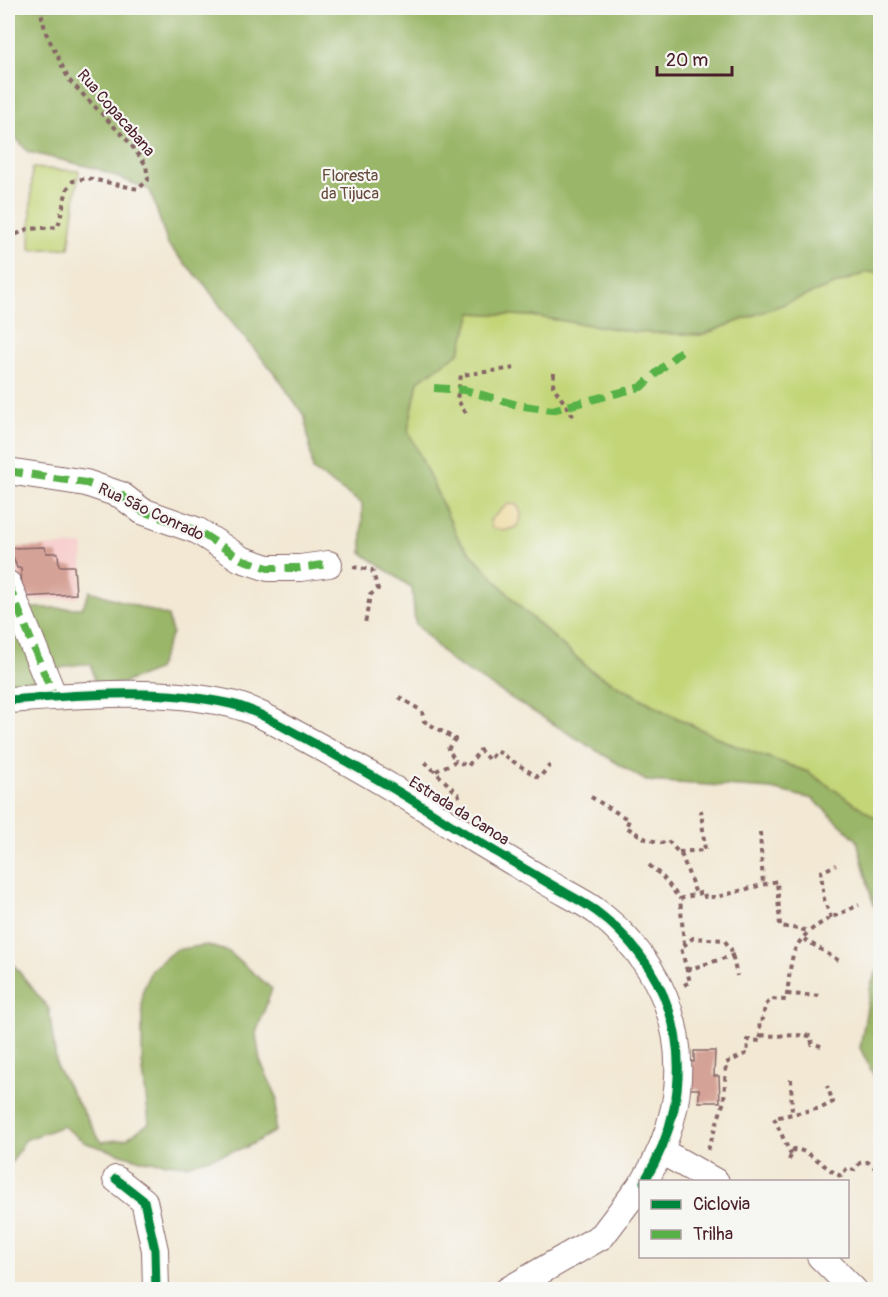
<svg xmlns="http://www.w3.org/2000/svg" width="888" height="1297" viewBox="0 0 888 1297" font-family="Pangolin,sans-serif">
  <rect width="100%" height="100%" fill="#f6f6f2"/>
  <filter id="ink" filterUnits="userSpaceOnUse"><feTurbulence type="fractalNoise" baseFrequency=".0167" numOctaves="2"/><feDisplacementMap in="SourceGraphic" scale="12" xChannelSelector="R" yChannelSelector="G"/><feConvolveMatrix kernelMatrix="1 2 1 2 8 2 1 2 1" color-interpolation-filters="sRGB"/></filter>
  <filter id="wash" filterUnits="userSpaceOnUse"><feTurbulence type="fractalNoise" baseFrequency=".008" numOctaves="4" result="noise"/><feDisplacementMap in="SourceGraphic" scale="24" xChannelSelector="R" yChannelSelector="G"/><feGaussianBlur stdDeviation="1.35" result="paint"/><feColorMatrix in="noise" values="0 0 0 0 0 0 0 0 0 0 0 0 0 0 0 0 0 1.4 0 .05"/><feComposite in="paint" operator="in"/></filter>
  <g filter="url(#wash)">
    <rect width="100%" height="100%" fill="#f2e8d4"/>
    <path fill="#f7d0cf" d="M84 545 79 598 16 601 8 573V548Z"/>
    <path fill="#c3d577" stroke="#867a51" stroke-width="1.5" d="M32 168 79 171 69 248 30 250Z
      M868 272 880 273V821L808 772 731 744 667 713 591 670 522 609 459 540 408 430 418 381 459 353 472 313 531 316 637 332 702 335Z"/>
    <path fill="#9ab668" stroke="#726a4a" stroke-width="1.5" d="M8 8H880V273L868 272 702 335 637 332 531 316 472 313 459 353 418 381 408 430 459 540 522 609 591 671 667 713 731 744 808 772 880 821V922L871 896 857 840 813 799 771 789 646 781 451 661 415 623 412 588 362 553V504L313 470 305 417 276 375 233 324 206 286 168 245 150 190 95 168 28 152 8 128Z
      M90 591 168 616 172 633 157 670 123 683 96 686 91 664C57 663 31 678 8 703V617L27 608H82Z
      M207 945 229 952 272 989 256 1033 260 1061 277 1097 275 1131 247 1147 186 1165 141 1160 86 1143 63 1126 25 1140 8 1169V958L49 1009 57 1068 101 1142 126 1139 149 1123 142 1062V993L151 970 175 950Z
      M880 964V1088L860 1048 871 985Z"/>
    <path fill="#eeda9e" stroke="#9c7c64" stroke-width="1.5" d="M508 504 517 505C523 514 522 519 516 527L504 531 492 528 490 520Z"/>
    <g id="blocks">
      <path fill="#d5a297" d="M45 547 46 553H58L59 566H74L76 594 22 597 21 568H17L10 548Z
        M694 1051H715L714 1076H719L720 1102H699V1089H690V1062H694Z"/>
    </g>
  </g>
  <g filter="url(#ink)">
    <use href="#blocks" fill-opacity="0" stroke="#856566" stroke-width="1.5"/>
    <g fill="none" stroke-linecap="round" stroke-linejoin="round">
      <g stroke="#856566" stroke-width="28">
        <path id="minor" d="M8 471 86 483 121 495 142 511 198 531 241 559 268 568H300L329 564
          M8 584 54 697
          M8 700C81 695 158 687 231 704 257 710 281 726 304 738 354 765 401 792 448 823 482 844 516 864 550 884 565 893 582 901 596 911 685 979 703 1086 644 1182
          M661 1151 716 1182
          M116 1179 144 1201 155 1250 156 1290
          M820 1256 854 1290
          M508 1290 602 1236 640 1186"/>
      </g>
      <path stroke="#856566" stroke-width="4" stroke-dasharray="4.5 4.5" stroke-linecap="butt" d="M8 238 28 229 58 227 67 189 73 181 87 178 138 189 148 180 146 165 129 142 69 80 46 33 40 9
        M554 373 553 386 575 419
        M466 413 457 399 461 375 516 368
        M353 567 372 570 378 589 370 595 365 624
        M399 697 422 711 424 721 455 739 448 749 456 761
        M425 762 458 794 461 801
        M436 771 456 761 468 766 480 750 489 760 497 751 539 778 550 765
        M591 797 629 820 626 827 646 839 662 843 667 840 682 856 696 894
        M760 832 763 885
        M679 852 705 850 701 810
        M649 865 662 876 680 899
        M831 918 824 899 821 872 836 865
        M804 939 841 962
        M684 944 680 899 704 892 705 897H717L777 881 780 926 810 931
        M687 970 734 955
        M684 985 690 982 681 948 693 938 724 940 731 949 737 976
        M787 994 821 996
        M761 1035C779 1037 793 1034 811 1036L812 1044 822 1046
        M791 1079 792 1115
        M708 1150 724 1101 726 1063 748 1053 747 1040 761 1041 759 1021 763 1019 765 1006 771 999 786 1000C789 985 789 967 794 952 804 926 836 916 859 905
        M791 1155 774 1118 821 1108 833 1102 827 1086
        M789 1160 794 1149C813 1151 824 1169 841 1176L847 1168 854 1170 860 1163 868 1162 880 1172"/>
      <use href="#minor" stroke="#fff" stroke-width="26"/>
      <path stroke="#57b146" stroke-width="8" stroke-dasharray="15 8" stroke-linecap="butt" d="M434 388 465 390 517 405 552 410 641 387 681 351
        M8 471 86 483 121 495 142 511 198 531 241 559 268 568H300L329 564
        M8 584 54 697"/>
      <g stroke="#f6f6f2" stroke-width="13">
        <path id="cycleway" d="M8 700C81 695 158 687 231 704 257 710 281 726 304 738 354 765 401 792 448 823 482 844 516 864 550 884 565 893 582 901 596 911 685 979 703 1086 644 1182
          M116 1179 144 1201 155 1250 156 1290"/>
      </g>
      <use href="#cycleway" stroke="#00873e" stroke-width="9"/>
    </g>
  </g>
  <g text-anchor="middle" dominant-baseline="central" stroke-width="4.5" stroke-linejoin="round" paint-order="stroke">
    <g font-size="16" fill="#4a1f2b" stroke="#f6f6f2">
      <text transform="translate(116 113) rotate(49)">Rua Copacabana</text>
      <text transform="translate(151 512) rotate(25)">Rua São Conrado</text>
      <text transform="translate(459 811) rotate(32)">Estrada da Canoa</text>
    </g>
    <g font-size="16" fill="#684c3e" stroke="#f6f6f2">
      <text x="350" y="176">Floresta<tspan x="350" dy="18">da Tijuca</tspan></text>
    </g>
  </g>
  <rect width="888" height="1297" fill="none" stroke="#f6f6f2" stroke-width="30"/>
  <rect x="639" y="1180" width="210" height="78" fill="#f6f6f2" stroke="#b1a0a2" stroke-width="1.5"/>
  <rect x="651" y="1200" width="30" height="9" fill="#00873e" stroke="#b1a0a2" stroke-width="1.5"/>
  <text x="693" y="1210" font-size="18" fill="#4a1f2b">Ciclovia</text>
  <rect x="651" y="1230" width="30" height="9" fill="#57b146" stroke="#b1a0a2" stroke-width="1.5"/>
  <text x="693" y="1240" font-size="18" fill="#4a1f2b">Trilha</text>
  <path d="M657 66v9h75v-9" fill="none" stroke="#4a1f2b" stroke-width="3"/>
  <text x="666" y="66" font-size="18" fill="#4a1f2b" stroke="#f6f6f2" stroke-width="4.5" paint-order="stroke">20 m</text>
</svg>
